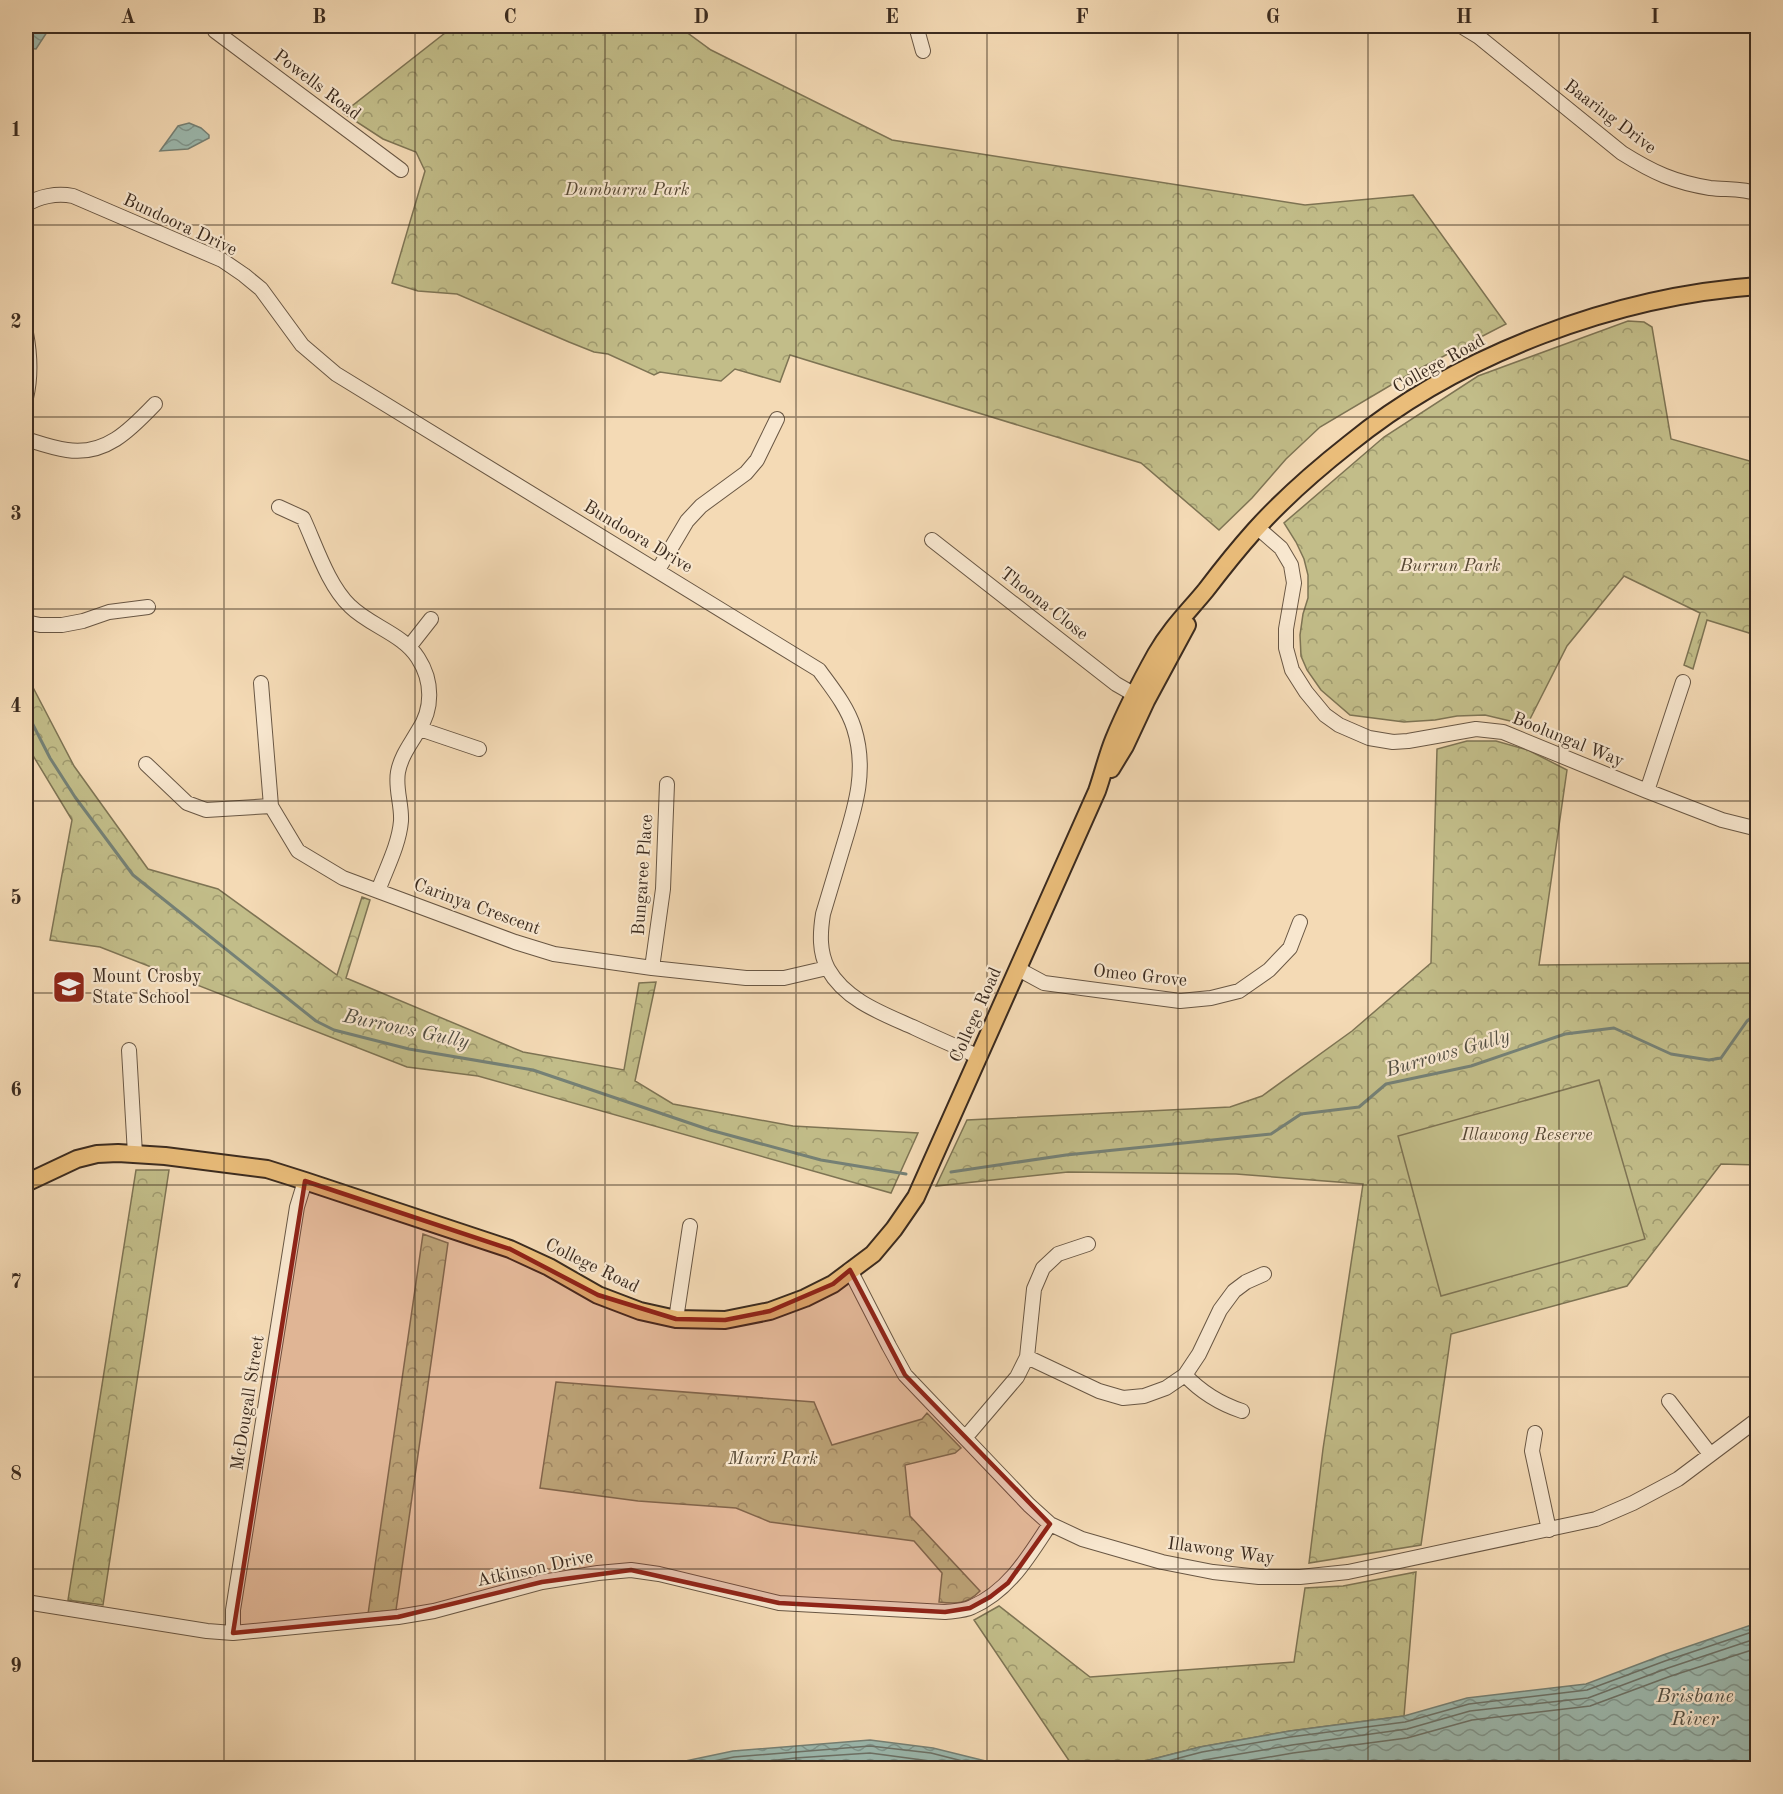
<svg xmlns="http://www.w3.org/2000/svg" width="1783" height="1794" viewBox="0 0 1783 1794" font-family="'Old Standard TT',serif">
  <defs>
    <pattern id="park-crowns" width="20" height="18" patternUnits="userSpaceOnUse" patternTransform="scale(1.5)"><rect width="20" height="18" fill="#c2bd89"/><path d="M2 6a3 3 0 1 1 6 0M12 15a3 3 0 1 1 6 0" fill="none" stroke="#9f9a6f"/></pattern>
    <pattern id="water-waves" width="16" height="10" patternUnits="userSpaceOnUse" patternTransform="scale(1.5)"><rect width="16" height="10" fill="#9cbab0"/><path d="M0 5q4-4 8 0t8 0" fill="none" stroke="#80978f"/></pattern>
  </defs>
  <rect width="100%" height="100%" fill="#f4dab5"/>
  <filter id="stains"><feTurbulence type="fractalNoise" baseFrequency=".00333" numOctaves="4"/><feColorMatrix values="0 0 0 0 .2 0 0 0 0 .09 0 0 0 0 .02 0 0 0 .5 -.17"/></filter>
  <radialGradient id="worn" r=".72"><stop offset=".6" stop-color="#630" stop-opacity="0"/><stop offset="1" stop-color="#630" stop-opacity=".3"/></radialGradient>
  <path fill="url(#park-crowns)" stroke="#7e7454" stroke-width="1.5" d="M454 26H678L711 50 892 140 1305 205 1413 195 1506 324 1413 372 1320 427 1286 459 1252 498 1219 530 1141 463 790 355 780 382 735 369 721 381 660 372 654 375 608 354 594 352 569 342 457 294 418 291 392 283 425 171 416 152 383 139 343 113Z
    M1628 321 1644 322 1652 327 1671 439 1757 463V641L1749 633 1707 620 1693 669 1684 665 1700 613 1624 576 1567 646 1527 725 1485 715 1457 716 1435 720 1404 722 1350 715 1321 690 1307 670 1301 656 1300 635 1303 614 1308 598V575L1304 559 1296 542 1284 523 1384 437 1478 376Z
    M26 674 74 766 148 869 218 889 337 975 362 897 370 900 346 978 523 1052 624 1070 639 983 656 982 635 1081 673 1104 793 1126 918 1133 891 1193 478 1076 407 1067 100 947 50 940 72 820 26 744Z
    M1467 741H1496L1528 750 1567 770 1539 965 1757 963V1165L1721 1164 1627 1286 1451 1334 1421 1545 1309 1563 1323 1449 1363 1184 1236 1174 1068 1172 936 1186 967 1120 1230 1107 1262 1096 1352 1031 1431 963 1437 749Z
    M136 1170H169L103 1605 68 1600Z
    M423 1234 448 1243 396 1610 368 1614Z
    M556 1382 814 1402 832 1445 922 1419 927 1413 961 1448 955 1453 905 1465 910 1516 980 1591C967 1604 957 1604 939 1602L942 1573 914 1541 770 1522 736 1508 638 1501 540 1488Z
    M1416 1572 1404 1716 1290 1731 1200 1747 1118 1768H1074L974 1620 999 1606 1090 1677 1294 1662 1305 1588 1343 1586Z"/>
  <path fill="#c2bd89" stroke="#7e7454" stroke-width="1.5" d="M1599 1080 1645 1239 1441 1296 1398 1136Z"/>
  <path fill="url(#water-waves)" stroke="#758176" stroke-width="1.5" d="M26 26H51L36 49 26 48Z
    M189 123 201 128 209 135V138L188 149 160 151 178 126Z
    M1757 1623V1764L1744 1768H1118L1200 1747 1290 1731 1404 1716 1467 1698 1586 1684 1663 1655Z
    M870 1740 933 1748 1014 1768H656L657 1767 733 1751Z"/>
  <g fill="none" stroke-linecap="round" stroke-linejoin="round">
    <path stroke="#6c7268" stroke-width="1.5" d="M678 1768 734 1757 870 1746 931 1753 990 1768
      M716 1768 735 1765 795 1758 870 1753 930 1761 960 1768
      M786 1768 870 1762 919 1768
      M1141 1768 1202 1752 1290 1737 1405 1722 1469 1704 1587 1690 1665 1661 1758 1630
      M1171 1768 1204 1760 1292 1745 1407 1729 1470 1711 1588 1698 1668 1668 1758 1638
      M1205 1768 1293 1753 1407 1738 1472 1720 1590 1706 1671 1676 1758 1648"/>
    <path stroke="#758176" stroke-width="3" d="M26 711 50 758 75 797 133 875 316 1021 334 1030 409 1049 533 1070 710 1130 821 1160 906 1174
      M951 1172 1066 1155 1271 1134 1301 1114 1359 1107 1386 1084 1471 1066 1565 1034 1614 1028 1671 1054 1709 1060 1721 1058 1747 1021 1758 1013"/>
    <g stroke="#695744" stroke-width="16">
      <path id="minor" d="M213 26 215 31 401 170
        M916 26 923 51
        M1461 26 1479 37 1622 153C1654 173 1674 182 1710 188 1726 190 1743 188 1758 194
        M26 205C39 196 57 193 73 196L222 260 244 275 261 289 302 345 336 374 819 670C832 688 847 706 854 728 867 769 856 805 844 844 837 868 830 891 823 914 820 933 819 952 828 969 846 1001 884 1014 915 1028 936 1038 958 1047 979 1057
        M26 333C30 354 31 377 26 398
        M26 439C39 443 53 448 67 450 106 456 131 429 155 404
        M279 507 303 518C316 546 328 585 350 606 370 626 403 634 418 658 433 681 433 709 418 731 410 745 401 756 398 772 395 788 402 805 401 821 399 845 386 869 378 891
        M1258 528 1281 548 1291 565 1294 583 1286 629V648L1292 670 1306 692 1325 715 1339 725 1369 738 1393 742 1408 741 1476 729 1503 732 1647 791 1722 820 1758 829
        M932 540 1116 684 1144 700
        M658 570 687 521 701 506 746 473 757 460 777 419
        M26 622 40 625H62L83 621 109 612 148 607
        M409 647 431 619
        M261 683 271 806 298 851 343 878 515 942 554 954 652 968 746 978H784L827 968
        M420 729 479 749
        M146 764 187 803 206 810 271 806
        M1647 791 1683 682
        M652 968 663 889 667 784
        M1018 969 1044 983 1180 1001 1211 998 1239 991 1269 970 1290 948 1300 922
        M129 1050 135 1154
        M850 1270 889 1346 905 1375 1029 1505 1050 1524 1082 1539 1162 1562 1213 1572 1259 1577H1300L1348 1572 1596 1519 1633 1503 1678 1479 1758 1419
        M676 1319 690 1226
        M1027 1357 1099 1391 1123 1398 1144 1396 1166 1388 1185 1375 1199 1354 1220 1310 1234 1291 1246 1282 1264 1274
        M1185 1375C1201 1392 1221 1404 1242 1411
        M1669 1401 1710 1454
        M1535 1433 1532 1451 1549 1530
        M965 1438 1017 1377 1027 1357 1034 1289 1043 1268 1058 1254 1088 1244
        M26 1602 207 1631 233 1633 398 1617 434 1611 542 1582 598 1573 631 1570 659 1574 779 1603 945 1612C953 1611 964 1611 972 1607 1009 1591 1029 1556 1050 1524
        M233 1633V1610L297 1207 305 1181"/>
    </g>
    <g stroke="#3b2b1f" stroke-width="20">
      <path id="major" d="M1111 769 1125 746 1146 701 1187 625
        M26 1183 77 1159 97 1154 118 1153 165 1156 267 1169 305 1181 510 1249 549 1267 598 1295 640 1311 676 1319 725 1320 770 1311 805 1298 833 1284 873 1254 894 1229 916 1197 1097 791C1103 774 1107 756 1114 739 1126 710 1141 681 1156 654 1171 628 1188 612 1206 590 1222 569 1238 549 1255 530 1283 499 1316 470 1349 444 1459 354 1616 296 1758 286"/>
    </g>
    <use href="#minor" stroke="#f8e7cf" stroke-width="14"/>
    <use href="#major" stroke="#eabd7a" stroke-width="16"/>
  </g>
  <path fill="#8f2418" fill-opacity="0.2" stroke="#8f2418" stroke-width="4.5" stroke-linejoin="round" d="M305 1181 510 1249 598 1295 676 1319 725 1320 770 1311 833 1284 850 1270 905 1375 1050 1524 1008 1583 990 1597 970 1608 945 1612 779 1603 631 1570 542 1582 398 1617 233 1633Z"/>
  <path fill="none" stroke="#3b2b1f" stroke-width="1.5" stroke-opacity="0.55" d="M224 26V1768M415 26V1768M605 26V1768M796 26V1768M987 26V1768M1178 26V1768M1368 26V1768M1559 26V1768M26 225H1758M26 417H1758M26 609H1758M26 801H1758M26 993H1758M26 1185H1758M26 1377H1758M26 1569H1758"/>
  <defs>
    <g id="school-square" transform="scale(1.725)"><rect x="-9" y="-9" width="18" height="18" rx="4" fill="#8f2418" stroke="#f8e7cf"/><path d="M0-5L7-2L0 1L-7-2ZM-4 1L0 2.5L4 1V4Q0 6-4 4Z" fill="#fff"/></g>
  </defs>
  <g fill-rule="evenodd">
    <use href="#school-square" x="69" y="987"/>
  </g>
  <g text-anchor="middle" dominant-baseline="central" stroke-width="4.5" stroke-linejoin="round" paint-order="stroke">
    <g font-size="18" fill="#3b2b1f" stroke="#f8e7cf">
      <text transform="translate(317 85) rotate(37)">Powells Road</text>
      <text transform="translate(1610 117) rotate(37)">Baaring Drive</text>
      <text transform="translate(180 225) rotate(25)">Bundoora Drive</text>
      <text transform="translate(1439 364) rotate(-29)">College Road</text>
      <text transform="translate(638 537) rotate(31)">Bundoora Drive</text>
      <text transform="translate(1044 604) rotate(38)">Thoona Close</text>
      <text transform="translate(1568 740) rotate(22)">Boolungal Way</text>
      <text transform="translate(643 875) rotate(-86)">Bungaree Place</text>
      <text transform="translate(477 907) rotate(20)">Carinya Crescent</text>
      <text transform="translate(1140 976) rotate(6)">Omeo Grove</text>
      <text transform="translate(976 1015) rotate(-66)">College Road</text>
      <text transform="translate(592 1266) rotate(26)">College Road</text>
      <text transform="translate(248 1403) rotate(-81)">McDougall Street</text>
      <text transform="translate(1221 1551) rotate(8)">Illawong Way</text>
      <text transform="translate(535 1569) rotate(-12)">Atkinson Drive</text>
    </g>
    <g font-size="18" font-style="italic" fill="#564834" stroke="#f8e7cf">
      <text x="627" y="190">Dumburru Park</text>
      <text x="1450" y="566">Burrun Park</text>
      <text x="1527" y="1135">Illawong Reserve</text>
      <text x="773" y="1459">Murri Park</text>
    </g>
    <g font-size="18" fill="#3b2b1f" stroke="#f8e7cf" text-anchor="start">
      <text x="92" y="977">Mount Crosby<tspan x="92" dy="21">State School</tspan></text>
    </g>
    <g font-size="20" font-style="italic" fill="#534f43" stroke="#f8e7cf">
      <text transform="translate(406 1030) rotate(12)">Burrows Gully</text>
      <text transform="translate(1448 1054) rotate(-16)">Burrows Gully</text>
      <text x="1695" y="1697">Brisbane<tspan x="1695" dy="23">River</tspan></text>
    </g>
  </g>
  <rect width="1783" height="1794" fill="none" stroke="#f4dab5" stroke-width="66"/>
  <rect x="33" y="33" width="1717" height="1728" fill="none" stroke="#3b2b1f" stroke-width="2"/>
  <g font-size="20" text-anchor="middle" font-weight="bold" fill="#3b2b1f">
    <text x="128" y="23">A</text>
    <text x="319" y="23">B</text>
    <text x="510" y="23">C</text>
    <text x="701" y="23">D</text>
    <text x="892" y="23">E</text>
    <text x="1082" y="23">F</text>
    <text x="1273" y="23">G</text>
    <text x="1464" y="23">H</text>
    <text x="1655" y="23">I</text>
    <text x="16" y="136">1</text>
    <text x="16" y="328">2</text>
    <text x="16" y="520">3</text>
    <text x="16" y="712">4</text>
    <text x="16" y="904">5</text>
    <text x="16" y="1096">6</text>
    <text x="16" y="1288">7</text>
    <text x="16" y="1480">8</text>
    <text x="16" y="1672">9</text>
  </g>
  <rect width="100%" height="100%" filter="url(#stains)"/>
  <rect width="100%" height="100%" fill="url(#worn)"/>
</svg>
